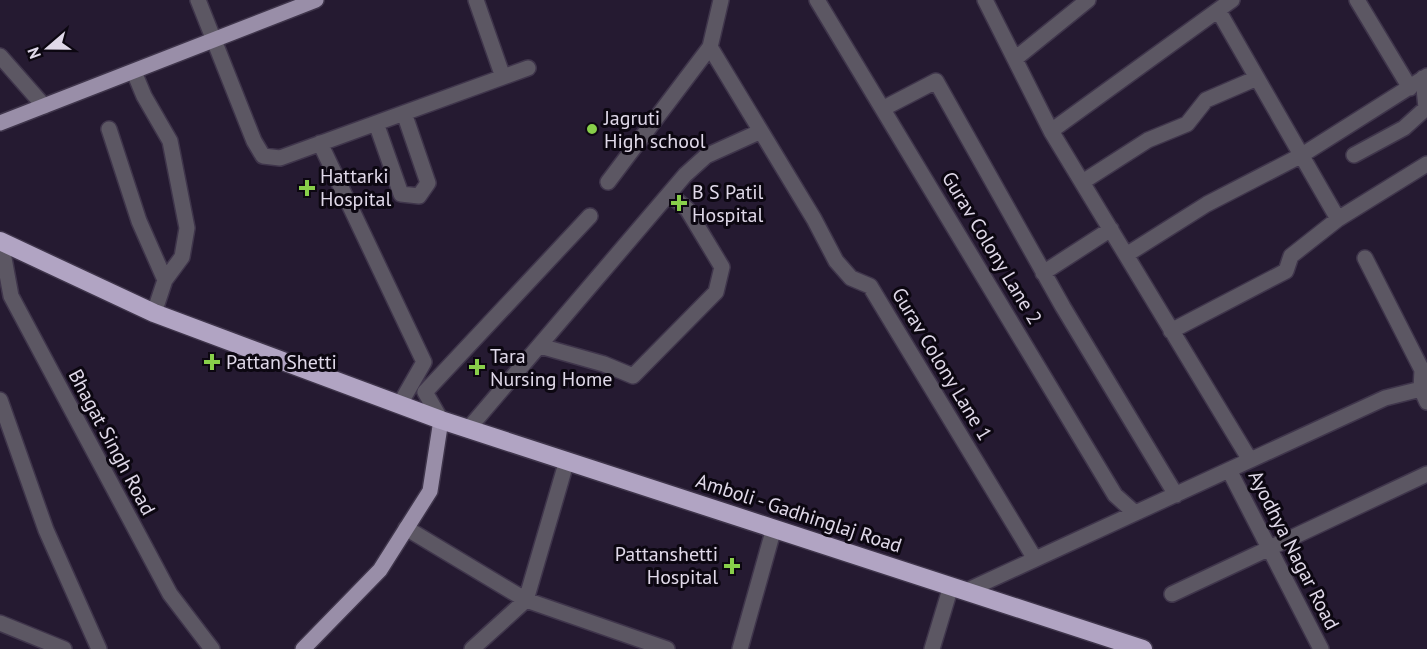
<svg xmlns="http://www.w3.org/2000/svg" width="1427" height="649" viewBox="0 0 1427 649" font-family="'PT Sans',sans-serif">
  <rect width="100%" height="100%" fill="#251a31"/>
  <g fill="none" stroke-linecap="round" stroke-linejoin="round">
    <g stroke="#3f354b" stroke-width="18">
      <path id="street" d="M198 0 254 141 263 156 280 158 528 68
        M476 0 503 77
        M817 0 1115 495 1135 513
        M985 0 1051 131 1250 460
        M1357 0 1410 88
        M1218 10 1338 219
        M710 47 814 219 836 261 851 278 870 286 1035 559
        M0 56 44 106
        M1015 59 1088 0
        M134 72 144 96 170 141 187 228 182 257 165 280 154 313
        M884 108 936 81 1063 307 1176 495
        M376 123 401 194 419 196 428 183 404 113
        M109 129 139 221 165 280
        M1051 131 1232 0
        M320 143 424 362 400 404
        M1354 155 1404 128 1426 108 1423 78
        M1084 181 1148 140 1187 124 1206 100 1257 78
        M608 182 710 47 721 0
        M1 242 11 296 170 594 212 649
        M1126 255 1207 204 1302 155 1427 76
        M1365 258 1422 370 1421 389
        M1043 273 1111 229
        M1171 331 1286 271 1291 256 1338 219 1427 164
        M540 346 604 364 633 376 716 292 722 267 687 209 669 194
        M0 400 46 530 99 649
        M441 420 425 392 590 216
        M469 428 685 175 706 156 759 132
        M1229 470 1321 649
        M406 528 526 600 667 649
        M966 591 1385 398 1421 389 1427 402
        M1172 594 1427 474
        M0 623 64 649
        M472 649 526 600 567 460
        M740 649 774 528
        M932 649 951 586"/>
    </g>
    <g stroke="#3f354b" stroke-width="18">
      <path id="primary" d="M0 123 316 0
        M303 649 380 570 430 491 441 420"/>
    </g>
    <g stroke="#3f354b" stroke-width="21">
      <path id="highway" d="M0 241 154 313 441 420 1143 649"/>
    </g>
    <use href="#street" stroke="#5c5763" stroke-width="15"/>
    <use href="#primary" stroke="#998ea8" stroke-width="15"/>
    <use href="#highway" stroke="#b1a4c3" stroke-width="18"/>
  </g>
  <g fill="#88cf4a" stroke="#0c0711" stroke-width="2">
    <circle cx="592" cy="129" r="6"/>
    <path d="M304 179h6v6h6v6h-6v6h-6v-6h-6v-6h6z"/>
    <path d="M676 194h6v6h6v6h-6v6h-6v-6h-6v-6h6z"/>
    <path d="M209 353h6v6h6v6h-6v6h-6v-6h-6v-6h6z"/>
    <path d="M474 358h6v6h6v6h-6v6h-6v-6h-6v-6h6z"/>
    <path d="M729 557h6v6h6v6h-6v6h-6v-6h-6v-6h6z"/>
  </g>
  <g text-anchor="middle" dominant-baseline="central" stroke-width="6" stroke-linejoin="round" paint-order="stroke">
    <g font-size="20" fill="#e0d9e9" stroke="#0c0711" text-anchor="start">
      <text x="604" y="118">Jagruti<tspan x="604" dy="23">High school</tspan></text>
      <text x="320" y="176">Hattarki<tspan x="320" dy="23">Hospital</tspan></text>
      <text x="692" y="192">B S Patil<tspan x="692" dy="23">Hospital</tspan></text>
      <text x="490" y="356">Tara<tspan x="490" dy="23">Nursing Home</tspan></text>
      <text x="226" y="362">Pattan Shetti</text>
      <text x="718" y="554" text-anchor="end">Pattanshetti<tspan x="718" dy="23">Hospital</tspan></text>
    </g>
    <g font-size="20" fill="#e0d9e9" stroke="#0c0711">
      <text transform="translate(992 248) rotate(59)">Gurav Colony Lane 2</text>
      <text transform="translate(942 364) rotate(59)">Gurav Colony Lane 1</text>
      <text transform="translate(112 442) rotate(62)">Bhagat Singh Road</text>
      <text transform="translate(799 513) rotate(18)">Amboli - Gadhinglaj Road</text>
      <text transform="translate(1294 550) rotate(63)">Ayodhya Nagar Road</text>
    </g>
  </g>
  <g transform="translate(48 48) rotate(250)" stroke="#0c0711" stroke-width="4.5" paint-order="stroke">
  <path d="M0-4.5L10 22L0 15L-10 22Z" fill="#e0d9e9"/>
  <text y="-9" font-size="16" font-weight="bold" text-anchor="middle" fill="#e0d9e9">N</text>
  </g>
</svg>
